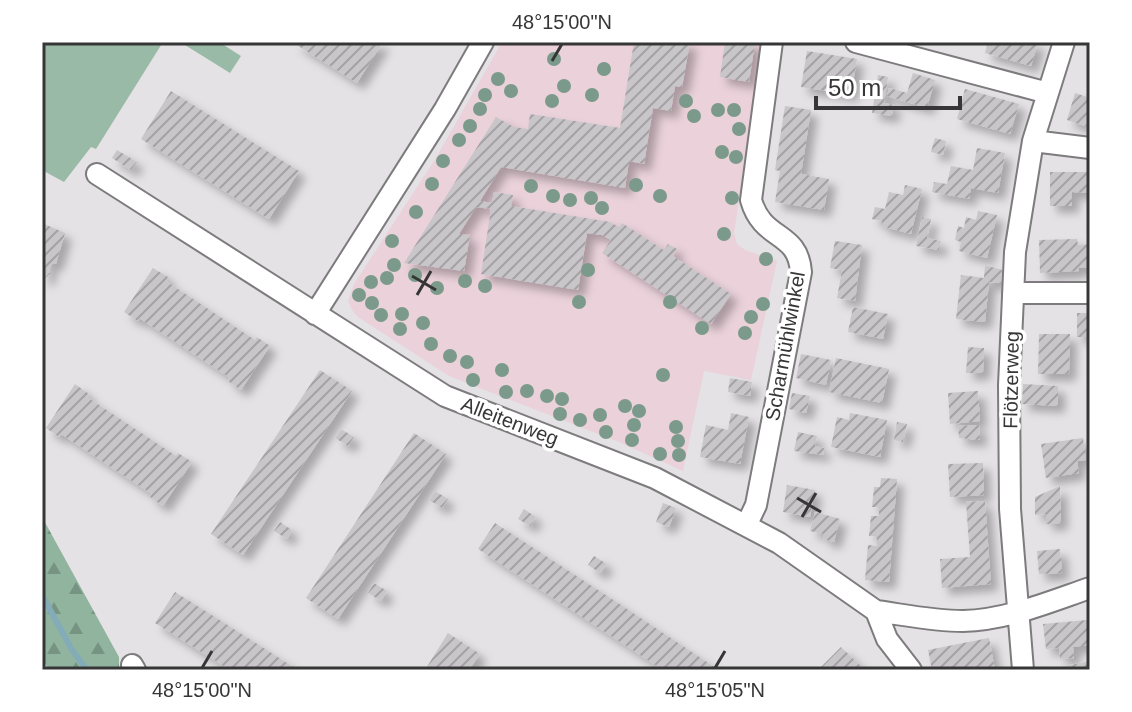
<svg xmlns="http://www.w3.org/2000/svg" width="1132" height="712" viewBox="0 0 1132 712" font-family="Helvetica,sans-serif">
  <defs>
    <pattern id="forest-firs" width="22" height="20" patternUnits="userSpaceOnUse" patternTransform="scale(2)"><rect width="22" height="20" fill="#91b49f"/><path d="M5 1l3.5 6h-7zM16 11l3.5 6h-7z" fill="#779382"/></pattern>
    <pattern id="building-hatch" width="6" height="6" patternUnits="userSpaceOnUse" patternTransform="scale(2)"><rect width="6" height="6" fill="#c9c6c9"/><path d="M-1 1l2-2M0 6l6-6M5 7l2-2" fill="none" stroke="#a4a2a4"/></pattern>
    <filter id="shadow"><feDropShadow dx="7" dy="7" stdDeviation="4" flood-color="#0004"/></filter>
  </defs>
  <rect width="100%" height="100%" fill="#e4e2e4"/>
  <path fill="#ead1da" d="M502 42H763L734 233 737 244 745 250 777 261 751 380 704 371 683 471 619 442 449 376 358 317 352 310 348 301 354 284 436 158Z"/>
  <path fill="url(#forest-firs)" d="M42 517 119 657V667L116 670H49L42 659Z"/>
  <path fill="#99baa6" d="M42 42H163L96 149 91 147 64 182 42 170Z
    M186 42H219L241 56 230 73 185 45Z"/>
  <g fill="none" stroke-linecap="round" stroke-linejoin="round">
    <path stroke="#83acb8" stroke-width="6" d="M42 595 72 650 87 670"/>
  </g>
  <path fill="url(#building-hatch)" filter="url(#shadow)" d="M292 42H383L357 83Z
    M634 42H690L682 87 675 86 671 111 653 108 644 164 629 161 625 188 501 167 480 201 492 203 494 192 513 195 511 206 610 222 619 227 622 223 664 250 668 244 677 249 673 256 731 294 711 324 602 253 611 240 602 235 587 233 578 290 481 274 491 209 476 207 459 234 470 235 464 271 404 263 496 117 514 127 528 129 530 114 620 128Z
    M725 42H755L749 82 720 77Z
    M988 42H1038L1031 66 985 53Z
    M807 51 857 59 851 95 801 87Z
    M913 73 935 80 927 108 887 96 889 88 907 93Z
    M878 75 888 77 884 103 894 105 892 116 872 113Z
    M965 89 1019 104 1010 134 957 119Z
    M171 91 299 171 269 219 141 139Z
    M1075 93 1090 98 1088 127 1067 120Z
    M785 106 811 110 801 174 829 179 824 210 775 202 780 171 775 170Z
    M935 138 946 141 943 155 931 152Z
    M977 148 1005 153 998 193 971 188 969 199 932 192 934 182 947 184 951 166 973 170Z
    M117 150 137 162 131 170 112 158Z
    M1050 172H1090V193L1072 192V206H1050Z
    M905 185 922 189 911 234 881 226 882 221 872 219 875 207 885 209 889 192 903 195Z
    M978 211 997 215 987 258 959 251 961 242 955 240 958 226 964 228 966 217 976 220Z
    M922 217 931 219 927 238 941 241 939 250 916 246Z
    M42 223 65 233 56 264 52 263 48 270 51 273 42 281Z
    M1077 239 1078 245 1090 244V268H1078L1079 271 1040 273 1039 240Z
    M835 241 862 245 855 301 837 298 842 270 830 268Z
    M985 265 1002 270 1001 283 989 282 985 322 956 319 961 275 984 278Z
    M153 268 168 277 166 281 255 340 257 337 270 346 241 390 228 381 230 378 139 318 138 321 124 312Z
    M853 307 888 314 883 339 848 332Z
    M1077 313H1088L1089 337H1077Z
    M1039 334H1070L1069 374H1038Z
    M968 347 984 348 983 373H966Z
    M801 354 831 360 826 385 796 378Z
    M836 358 889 369 882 403 829 392Z
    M320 370 352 391 243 555 211 534Z
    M730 378 752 382 750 396 728 392Z
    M75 384 89 394 87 397 176 456 178 453 192 462 163 506 150 497 152 494 135 483 61 434 59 437 46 428Z
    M1023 384 1058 386V406L1022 404Z
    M978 391 980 421 950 424 948 393Z
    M792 393 810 396 806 413 789 409Z
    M731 413 749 417 740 464 700 457 706 425 728 430Z
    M850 413 887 420 880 457 831 447 837 417 849 420Z
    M897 422 907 424 903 442 894 440Z
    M979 425 980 440 959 438 958 426Z
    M341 429 354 437 348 446 335 438Z
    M798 432 817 436 815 446 824 448 823 455 794 451Z
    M414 433 446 454 338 619 306 598Z
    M1083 438 1086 460 1077 461 1079 473 1046 478 1041 444Z
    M983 463 984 495 950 497 948 464Z
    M881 478 897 479 889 582 865 580 868 545 877 546V536H869L871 516H879V507H872L874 487H880Z
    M787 485 815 490 810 517 783 512Z
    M1060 486 1061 523 1046 524V514L1035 515V497Z
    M435 491 448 499 442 508 429 500Z
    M985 501 991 584 942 588 940 559 970 557 966 502Z
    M663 503 676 508 669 527 656 522Z
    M524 509 536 517 530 526 518 519Z
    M815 512 840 519 834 542 823 539 824 534 810 531Z
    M280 522 292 530 287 539 274 531Z
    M495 523 618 603 719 670H663L478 549Z
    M1060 549 1062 573 1039 574 1037 551Z
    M594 556 607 564 600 573 588 565Z
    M374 583 387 591 381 601 368 593Z
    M175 592 226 624 298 670H230L155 623Z
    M1087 620 1089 645 1073 647 1074 658 1060 659 1059 648 1046 649 1043 624Z
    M448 633 480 654 469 670H425Z
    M989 638 995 670H932L928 650Z
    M841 647 865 670H822L820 668Z
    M1090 661V670H1062L1061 667Z"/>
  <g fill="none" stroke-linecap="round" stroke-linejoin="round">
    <g stroke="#7d7b7d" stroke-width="24">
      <path id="street" d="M856 42 1048 93
        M1033 141 1090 148
        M97 174 445 396 655 478 779 543 876 611 887 639 911 670
        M1013 293H1090
        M315 314 445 109 483 42
        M747 524 756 505 801 272C798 230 763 242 751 200L772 42
        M876 611C905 615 934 621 963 621 1007 620 1049 602 1090 588
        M132 665 135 670
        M1023 670 1010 509 1009 385 1015 252 1033 141 1064 42"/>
    </g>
    <use href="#street" stroke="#fff" stroke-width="20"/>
  </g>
  <g fill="#7b9a8b">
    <circle cx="554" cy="59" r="7"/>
    <circle cx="604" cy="69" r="7"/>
    <circle cx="498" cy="79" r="7"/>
    <circle cx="564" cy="86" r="7"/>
    <circle cx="511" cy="91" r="7"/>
    <circle cx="485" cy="95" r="7"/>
    <circle cx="592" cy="95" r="7"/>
    <circle cx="552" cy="101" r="7"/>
    <circle cx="686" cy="101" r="7"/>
    <circle cx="480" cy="109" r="7"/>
    <circle cx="718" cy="110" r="7"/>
    <circle cx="734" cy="110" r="7"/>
    <circle cx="694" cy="116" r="7"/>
    <circle cx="470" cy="126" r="7"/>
    <circle cx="739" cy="129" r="7"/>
    <circle cx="459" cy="140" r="7"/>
    <circle cx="722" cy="152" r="7"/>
    <circle cx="736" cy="157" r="7"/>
    <circle cx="443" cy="161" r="7"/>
    <circle cx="432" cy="184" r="7"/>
    <circle cx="636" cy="185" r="7"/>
    <circle cx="531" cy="186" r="7"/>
    <circle cx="553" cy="196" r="7"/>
    <circle cx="660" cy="196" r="7"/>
    <circle cx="591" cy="198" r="7"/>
    <circle cx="732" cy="198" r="7"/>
    <circle cx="570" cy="200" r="7"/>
    <circle cx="602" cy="208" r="7"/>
    <circle cx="416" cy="212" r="7"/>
    <circle cx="724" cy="234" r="7"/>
    <circle cx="392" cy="241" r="7"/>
    <circle cx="766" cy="259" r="7"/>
    <circle cx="394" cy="265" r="7"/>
    <circle cx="588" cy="270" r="7"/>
    <circle cx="415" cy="275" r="7"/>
    <circle cx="387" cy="278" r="7"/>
    <circle cx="465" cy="281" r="7"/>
    <circle cx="371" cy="282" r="7"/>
    <circle cx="485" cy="286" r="7"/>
    <circle cx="437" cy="288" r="7"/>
    <circle cx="359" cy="295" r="7"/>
    <circle cx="579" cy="302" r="7"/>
    <circle cx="670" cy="302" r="7"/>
    <circle cx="372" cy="303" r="7"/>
    <circle cx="763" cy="304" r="7"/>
    <circle cx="402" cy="314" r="7"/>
    <circle cx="381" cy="315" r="7"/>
    <circle cx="751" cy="317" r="7"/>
    <circle cx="423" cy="323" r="7"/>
    <circle cx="702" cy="328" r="7"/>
    <circle cx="400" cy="329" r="7"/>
    <circle cx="745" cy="333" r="7"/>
    <circle cx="431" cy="344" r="7"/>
    <circle cx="450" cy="356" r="7"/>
    <circle cx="467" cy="362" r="7"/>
    <circle cx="502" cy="370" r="7"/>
    <circle cx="663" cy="375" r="7"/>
    <circle cx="473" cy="380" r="7"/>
    <circle cx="527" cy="391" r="7"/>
    <circle cx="506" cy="392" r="7"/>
    <circle cx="547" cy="396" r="7"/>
    <circle cx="562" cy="399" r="7"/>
    <circle cx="625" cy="406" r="7"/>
    <circle cx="639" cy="411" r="7"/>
    <circle cx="560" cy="414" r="7"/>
    <circle cx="600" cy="415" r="7"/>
    <circle cx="580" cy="420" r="7"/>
    <circle cx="634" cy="425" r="7"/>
    <circle cx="676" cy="427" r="7"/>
    <circle cx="606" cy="432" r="7"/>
    <circle cx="632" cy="440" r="7"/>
    <circle cx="678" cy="441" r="7"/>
    <circle cx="660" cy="454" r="7"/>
    <circle cx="679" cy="455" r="7"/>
  </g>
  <path fill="none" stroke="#373637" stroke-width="3" d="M552 61 562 44M412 276 436 290M417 295 431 271M797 498 821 512M802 517 816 493M202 668 212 651M715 668 725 651"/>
  <g text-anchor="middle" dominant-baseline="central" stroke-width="7" stroke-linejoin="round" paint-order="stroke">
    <g font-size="20" fill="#373637" stroke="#fff">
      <text transform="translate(785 346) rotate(-80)">Scharmühlwinkel</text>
      <text transform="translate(1011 380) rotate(-89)">Flötzerweg</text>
      <text transform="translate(510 421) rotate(21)">Alleitenweg</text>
    </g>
  </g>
  <rect width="1132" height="712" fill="none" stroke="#ffffff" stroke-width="88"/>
  <path d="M816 96v12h144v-12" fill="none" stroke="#373637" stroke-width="4"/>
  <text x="828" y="96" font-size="24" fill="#373637" stroke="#ffffff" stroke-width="6" paint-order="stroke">50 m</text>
  <rect x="44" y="44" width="1044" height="624" fill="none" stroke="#373637" stroke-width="3"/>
  <g font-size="20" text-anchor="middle" fill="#373637">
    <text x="562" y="29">48°15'00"N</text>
    <text x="202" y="697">48°15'00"N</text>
    <text x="715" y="697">48°15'05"N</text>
  </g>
</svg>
